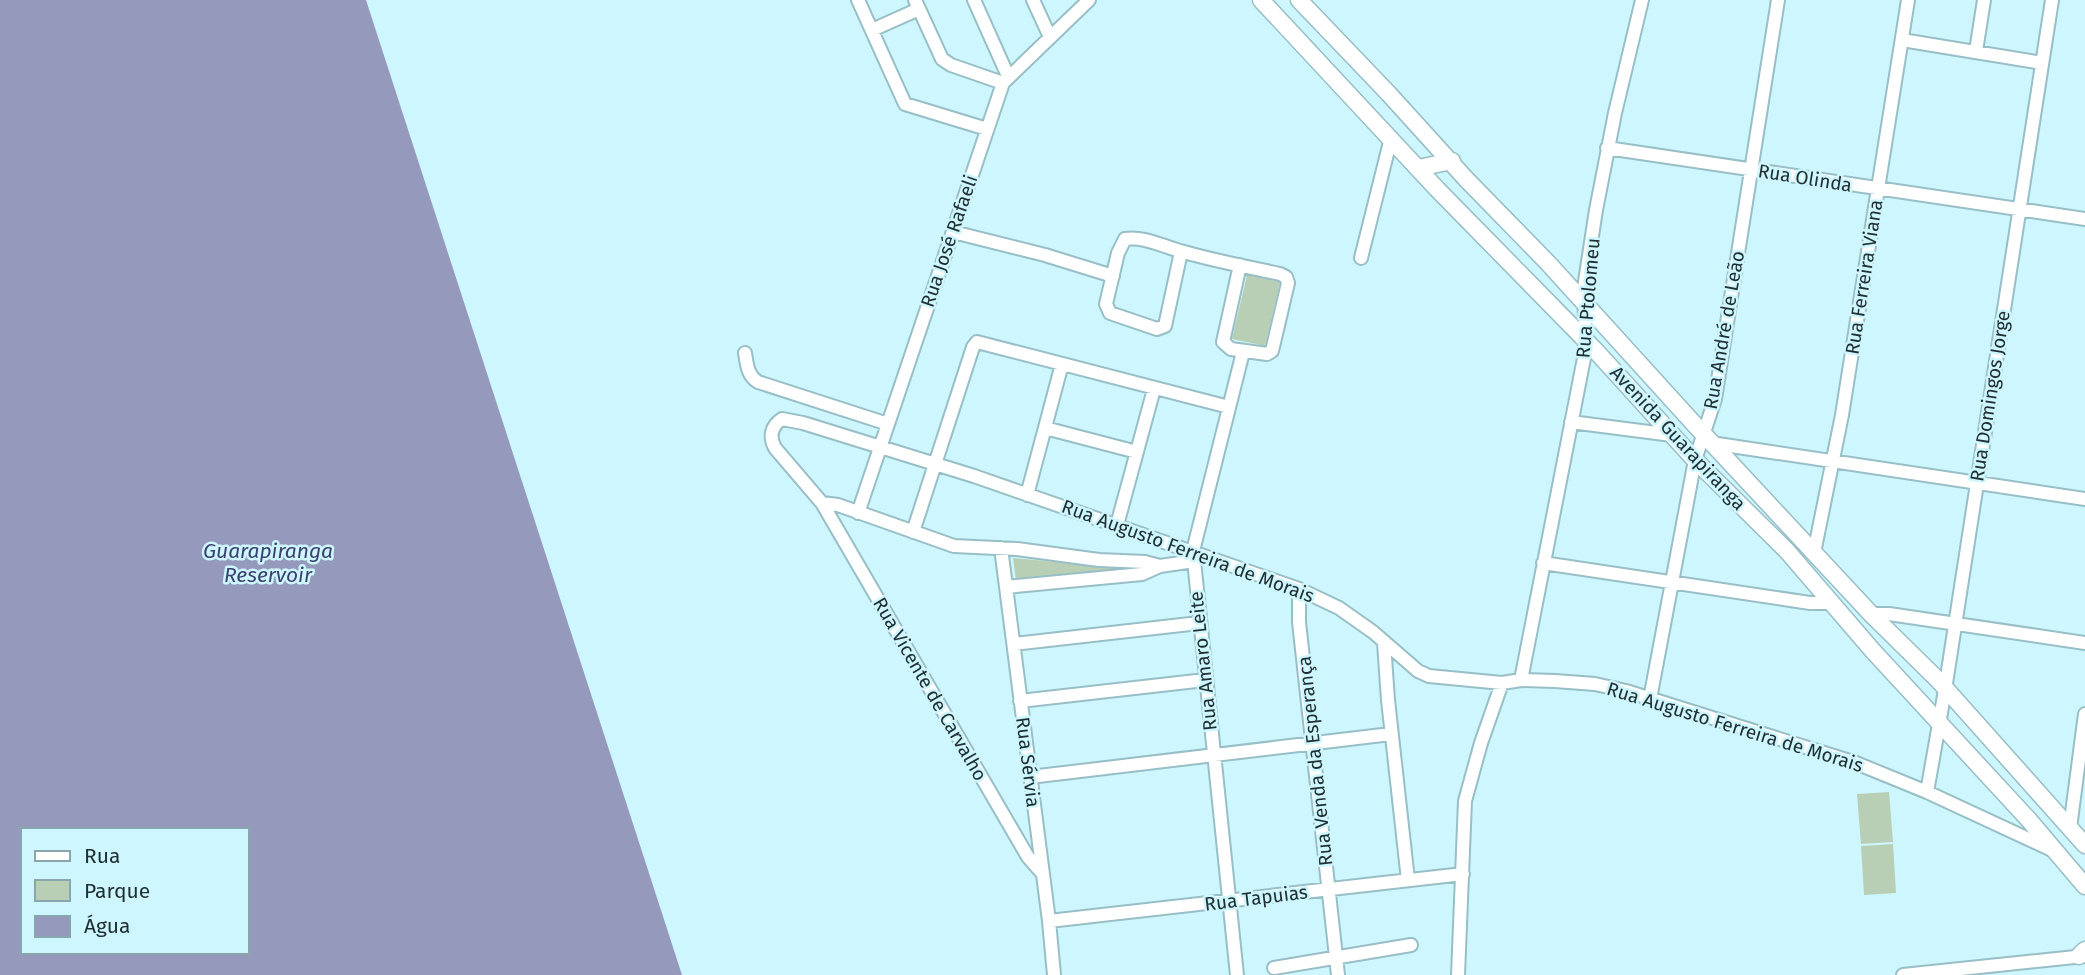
<svg xmlns="http://www.w3.org/2000/svg" width="2085" height="975" viewBox="0 0 2085 975" font-family="'Fira Sans',sans-serif">
  <rect width="100%" height="100%" fill="#cef6fe"/>
  <path fill="#b9cfb5" d="M1247 275 1280 282 1265 346 1232 339Z
    M1013 558 1123 568 1016 580Z
    M1889 792 1893 842 1861 844 1857 794Z
    M1893 844 1896 893 1864 895 1861 846Z"/>
  <path fill="#9599bc" fill-rule="evenodd" d="M0 0H366L682 975H0ZM23 830H247V952H23Z"/>
  <g fill="none" stroke-linecap="round" stroke-linejoin="round">
    <g stroke="#98bec6" stroke-width="16">
      <path id="minor" d="M858 0 905 104 987 129
        M915 0 942 59 951 65 1003 83
        M974 0 1008 76
        M1033 0 1050 37
        M872 30 919 9
        M1902 40 2042 63
        M1976 51 1984 0
        M1607 148 2085 219
        M953 232 1045 255 1113 276
        M1181 252 1165 326 1157 329 1110 313 1106 304 1118 253 1125 239C1145 236 1164 247 1184 252 1215 261 1248 267 1280 274L1286 277 1288 283 1272 351 1267 354 1231 349 1223 342 1240 265
        M1361 258 1391 138
        M745 353C747 364 747 375 758 382L888 424
        M1571 422 1672 435
        M1045 428 1137 452
        M1711 443 2085 499
        M1027 495 1062 364
        M822 503 1028 857 1042 873
        M858 513 1003 83 1089 0
        M1117 525 1154 389
        M913 532 973 347 977 342 1229 407
        M1001 548 1049 921 1054 975
        M1814 553 1842 415 1908 0
        M1194 561 1160 566 1145 562 1099 560 1017 549 954 546 838 505 822 503 775 448C769 437 771 426 782 419L803 423 974 476 1299 589 1339 608 1373 632 1418 671 1429 676 1502 683 1521 680 1555 681 1595 684 1626 691 1856 763 1927 792 2052 850
        M1543 563 1810 603H1833
        M1006 587 1142 574 1160 566
        M1299 589V622L1338 975
        M1871 614H1889L2085 643
        M1384 643 1388 700 1408 880
        M1014 644 1199 623
        M1521 680 1586 348 1584 288 1596 210 1615 113 1642 0
        M1650 699 1695 460 1715 399 1778 0
        M1020 701 1205 680
        M1030 777 1391 734
        M1927 792 1945 690 2052 0
        M2070 828 2085 714
        M1049 921 1463 874
        M1274 968 1411 945
        M1237 975 1193 551 1243 352
        M1458 975 1465 801 1481 743 1502 683
        M1903 975 2085 956"/>
    </g>
    <g stroke="#98bec6" stroke-width="19">
      <path id="major" d="M1261 0 1437 189 1595 350 1695 460 1787 551 1873 651 2029 820 2085 886
        M1299 0 1389 94 1466 179 1548 263 1696 426 1871 614 1938 680 2085 845
        M1418 168 1452 161
        M2079 956 2085 950"/>
    </g>
    <use href="#minor" stroke="#fff" stroke-width="12"/>
    <use href="#major" stroke="#fff" stroke-width="16"/>
  </g>
  <g text-anchor="middle" dominant-baseline="central" stroke-width="5" stroke-linejoin="round" paint-order="stroke">
    <g font-size="19" fill="#202f32" stroke="#cef6fe">
      <text transform="translate(1805 178) rotate(9)">Rua Olinda</text>
      <text transform="translate(949 241) rotate(-71)">Rua José Rafaeli</text>
      <text transform="translate(1864 277) rotate(-81)">Rua Ferreira Viana</text>
      <text transform="translate(1588 298) rotate(-85)">Rua Ptolomeu</text>
      <text transform="translate(1724 330) rotate(-80)">Rua André de Leão</text>
      <text transform="translate(1990 396) rotate(-81)">Rua Domingos Jorge</text>
      <text transform="translate(1678 438) rotate(47)">Avenida Guarapiranga</text>
      <text transform="translate(1188 551) rotate(20)">Rua Augusto Ferreira de Morais</text>
      <text transform="translate(1203 661) rotate(-96)">Rua Amaro Leite</text>
      <text transform="translate(930 689) rotate(60)">Rua Vicente de Carvalho</text>
      <text transform="translate(1735 727) rotate(17)">Rua Augusto Ferreira de Morais</text>
      <text transform="translate(1315 761) rotate(-96)">Rua Venda da Esperança</text>
      <text transform="translate(1028 762) rotate(83)">Rua Sérvia</text>
      <text transform="translate(1256 898) rotate(-7)">Rua Tapuias</text>
    </g>
    <g font-size="21" font-style="italic" fill="#3e4070" stroke="#cef6fe">
      <text x="268" y="551">Guarapiranga<tspan x="268" dy="24">Reservoir</tspan></text>
    </g>
  </g>
  <rect x="21" y="828" width="228" height="126" fill="#cef6fe" stroke="#88a6ac" stroke-width="2"/>
  <rect x="35" y="851" width="35" height="10" fill="#ffffff" stroke="#88a6ac" stroke-width="2"/>
  <text x="84" y="863" font-size="21" fill="#202f32">Rua</text>
  <rect x="35" y="880" width="35" height="21" fill="#b9cfb5" stroke="#88a6ac" stroke-width="2"/>
  <text x="84" y="898" font-size="21" fill="#202f32">Parque</text>
  <rect x="35" y="916" width="35" height="21" fill="#9599bc" stroke="#88a6ac" stroke-width="2"/>
  <text x="84" y="933" font-size="21" fill="#202f32">Água</text>
</svg>
